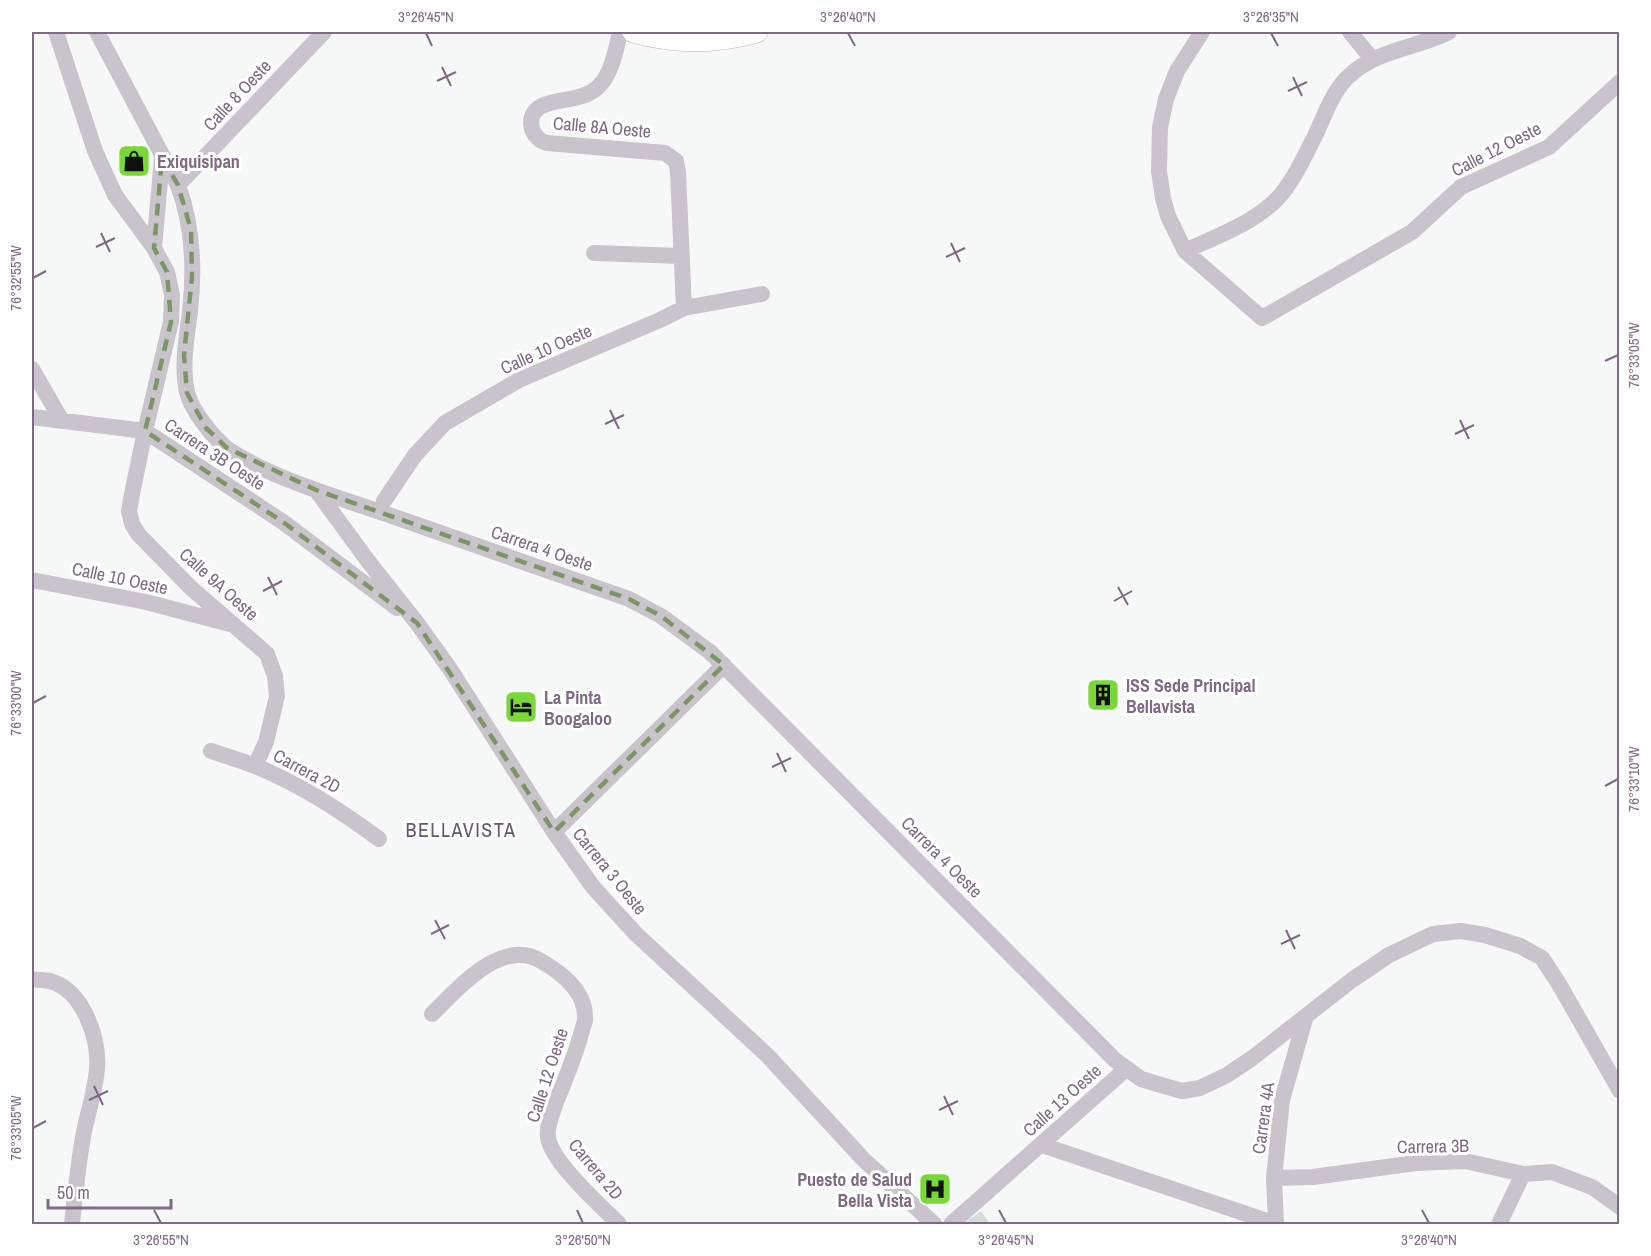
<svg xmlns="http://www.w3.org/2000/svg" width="1651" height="1256" viewBox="0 0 1651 1256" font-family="'Archivo Narrow',sans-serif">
  <rect width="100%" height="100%" fill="#f6f8f7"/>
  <path fill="#d5dddc" d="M981 1211 990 1224H963Z"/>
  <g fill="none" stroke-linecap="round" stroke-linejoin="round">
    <g stroke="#bbb6bd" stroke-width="22">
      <path id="major" d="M633 32C675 44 715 44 757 32"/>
    </g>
    <path stroke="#c9c4cb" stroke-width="16" d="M56 32 95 151 115 195 154 248 167 272 172 295 171 322 145 431 132 494 129 511 132 524 139 535 191 588 267 654 275 676 277 696 266 742 255 766
      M97 32 178 185C193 226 195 267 190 311 187 337 181 365 187 392 191 410 214 439 229 450 278 481 335 496 389 515 469 543 549 571 629 599L661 616 710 652 1115 1060 1141 1079 1161 1085 1182 1091 1200 1088 1227 1075 1251 1059 1352 980 1389 955 1433 934 1461 931 1485 935 1520 946 1542 958 1559 984 1620 1091
      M620 32C616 49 612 75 597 88 582 101 561 98 544 105 524 113 529 138 547 143L665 153 676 161 678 172 684 308
      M1202 32 1177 71 1166 99 1160 127 1159 171 1163 198 1168 216 1185 251 1262 318 1412 232 1461 187 1549 147 1620 82
      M1350 32 1372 59
      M178 185 324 32
      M154 248 162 158
      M1185 251C1219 235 1264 220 1286 188 1298 172 1306 153 1315 136 1324 117 1333 90 1349 76 1376 50 1417 48 1449 32
      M594 253 681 256
      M32 369 62 421
      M32 417 145 431 283 522 397 608
      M316 490 368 561 417 623 450 669 554 832 593 887 635 933 767 1055 864 1160 934 1224
      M384 501 415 455 445 423 519 380 660 320 684 308 762 294
      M32 580 146 602 230 624
      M211 751C225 756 240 760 255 766 300 784 340 810 379 839
      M554 832 724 665
      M32 979C37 980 44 980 50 981 83 990 100 1039 97 1069 95 1092 87 1115 83 1137 78 1166 75 1195 72 1224
      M432 1014C458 989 501 937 541 961 562 973 587 993 585 1020 584 1026 581 1032 580 1038 573 1060 565 1081 556 1102 553 1112 546 1127 548 1137 551 1162 601 1206 619 1224
      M1042 1145 1276 1224
      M1274 1178 1313 1177 1416 1163 1465 1161 1523 1174 1552 1172 1592 1187 1620 1207
      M951 1224 1126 1069
      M1276 1224 1274 1178 1282 1100 1305 1019
      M1499 1224 1523 1174"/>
    <use href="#major" stroke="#fff" stroke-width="21"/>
  </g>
  <path fill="none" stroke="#7d9666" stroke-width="4.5" stroke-dasharray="12 8" stroke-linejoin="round" d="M162 158 178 185 191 230 192 277 184 355 187 393 206 428 227 448 316 490 629 599 661 616 724 665 554 832 417 623 283 522 145 431 171 322 167 272 154 248Z"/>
  <path fill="none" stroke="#7f6a85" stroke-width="2" d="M426 33 432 46M848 33 855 46M1271 33 1278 46M442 67 451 86M1293 77 1302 96M437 81 456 72M1288 91 1307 82M101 233 110 252M951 243 960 262M96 247 115 238M946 257 965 248M33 278 46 271M1605 361 1618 355M610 410 619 429M1460 420 1469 439M605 424 624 415M1455 434 1474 425M268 577 277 595M1118 587 1128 605M263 591 282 581M1114 601 1132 591M33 703 46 696M777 753 786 772M772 767 791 758M1605 786 1618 779M435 920 445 939M1286 930 1295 949M431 934 449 925M1281 944 1300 935M94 1086 103 1105M944 1096 953 1115M89 1100 108 1091M939 1110 958 1101M33 1128 46 1121M154 1210 161 1223M577 1210 583 1223M999 1210 1006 1223M1422 1210 1429 1223"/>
  <defs>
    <g id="shop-square" transform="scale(1.725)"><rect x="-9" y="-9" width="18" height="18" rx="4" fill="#79d738" stroke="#fff"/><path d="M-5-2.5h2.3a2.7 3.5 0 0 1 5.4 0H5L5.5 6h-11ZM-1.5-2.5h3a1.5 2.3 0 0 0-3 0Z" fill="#111"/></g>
    <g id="building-square" transform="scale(1.725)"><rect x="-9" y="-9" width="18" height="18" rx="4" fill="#79d738" stroke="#fff"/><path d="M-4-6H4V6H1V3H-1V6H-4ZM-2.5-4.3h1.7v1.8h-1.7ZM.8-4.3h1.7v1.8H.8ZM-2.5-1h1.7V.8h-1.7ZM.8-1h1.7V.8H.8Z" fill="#111"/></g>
    <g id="hotel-square" transform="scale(1.725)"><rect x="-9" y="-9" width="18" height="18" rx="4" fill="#79d738" stroke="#fff"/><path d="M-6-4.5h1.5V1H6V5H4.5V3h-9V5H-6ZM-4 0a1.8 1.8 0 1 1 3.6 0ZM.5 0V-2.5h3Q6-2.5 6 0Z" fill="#111"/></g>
    <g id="hospital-square" transform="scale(1.725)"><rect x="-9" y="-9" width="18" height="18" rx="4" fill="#79d738" stroke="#fff"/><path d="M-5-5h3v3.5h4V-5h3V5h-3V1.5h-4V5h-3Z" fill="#111"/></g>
  </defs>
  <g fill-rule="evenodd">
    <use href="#shop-square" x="134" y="161"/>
    <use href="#building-square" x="1103" y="695"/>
    <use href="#hotel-square" x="521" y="707"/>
    <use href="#hospital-square" x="935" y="1189"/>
  </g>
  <g text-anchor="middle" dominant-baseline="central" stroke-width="6" stroke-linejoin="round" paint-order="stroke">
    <g font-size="18" fill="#7f6a85" stroke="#fff">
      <text transform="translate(237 95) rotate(-47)">Calle 8 Oeste</text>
      <text transform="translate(602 127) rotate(5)">Calle 8A Oeste</text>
      <text transform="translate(1496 149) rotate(-27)">Calle 12 Oeste</text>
      <text transform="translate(546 349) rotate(-24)">Calle 10 Oeste</text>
      <text transform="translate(215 454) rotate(33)">Carrera 3B Oeste</text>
      <text transform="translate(542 548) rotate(19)">Carrera 4 Oeste</text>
      <text transform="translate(120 578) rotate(12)">Calle 10 Oeste</text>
      <text transform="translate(219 584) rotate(42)">Calle 9A Oeste</text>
      <text transform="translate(307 771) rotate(28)">Carrera 2D</text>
      <text transform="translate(942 857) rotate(45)">Carrera 4 Oeste</text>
      <text transform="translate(610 871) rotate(51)">Carrera 3 Oeste</text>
      <text transform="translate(547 1075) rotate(-72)">Calle 12 Oeste</text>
      <text transform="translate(1062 1100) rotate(-42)">Calle 13 Oeste</text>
      <text transform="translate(1263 1118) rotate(-82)">Carrera 4A</text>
      <text transform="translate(1433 1146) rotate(-1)">Carrera 3B</text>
      <text transform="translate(596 1169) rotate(50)">Carrera 2D</text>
    </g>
    <g font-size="18" font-weight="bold" fill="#7f6a85" stroke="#fff" text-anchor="start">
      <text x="157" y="161">Exiquisipan</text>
      <text x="1126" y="685">ISS Sede Principal<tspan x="1126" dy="21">Bellavista</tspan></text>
      <text x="544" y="697">La Pinta<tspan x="544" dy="21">Boogaloo</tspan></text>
      <text x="912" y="1179" text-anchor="end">Puesto de Salud<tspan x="912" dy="21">Bella Vista</tspan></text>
    </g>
    <g font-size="20" letter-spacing="1.5" fill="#66576a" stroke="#fff">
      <text x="461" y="829">BELLAVISTA</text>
    </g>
  </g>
  <rect width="1651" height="1256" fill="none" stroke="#ffffff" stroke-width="66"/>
  <path d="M48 1199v9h123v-9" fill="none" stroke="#7f6a85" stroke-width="3"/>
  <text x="57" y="1199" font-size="18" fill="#7f6a85" stroke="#ffffff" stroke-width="4.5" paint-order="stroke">50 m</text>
  <rect x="33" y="33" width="1585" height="1190" fill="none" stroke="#7f6a85" stroke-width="2"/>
  <g font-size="15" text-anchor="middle" fill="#7f6a85">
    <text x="426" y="22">3°26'45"N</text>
    <text x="848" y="22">3°26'40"N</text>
    <text x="1271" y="22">3°26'35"N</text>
    <text transform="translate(16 278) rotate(-90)" y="5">76°32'55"W</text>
    <text transform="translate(1634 355) rotate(-90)" y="5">76°33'05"W</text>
    <text transform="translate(16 703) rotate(-90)" y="5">76°33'00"W</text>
    <text transform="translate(1634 779) rotate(-90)" y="5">76°33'10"W</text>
    <text transform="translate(16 1128) rotate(-90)" y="5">76°33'05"W</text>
    <text x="161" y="1245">3°26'55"N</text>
    <text x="583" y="1245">3°26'50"N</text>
    <text x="1006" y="1245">3°26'45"N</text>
    <text x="1429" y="1245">3°26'40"N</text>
  </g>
</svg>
